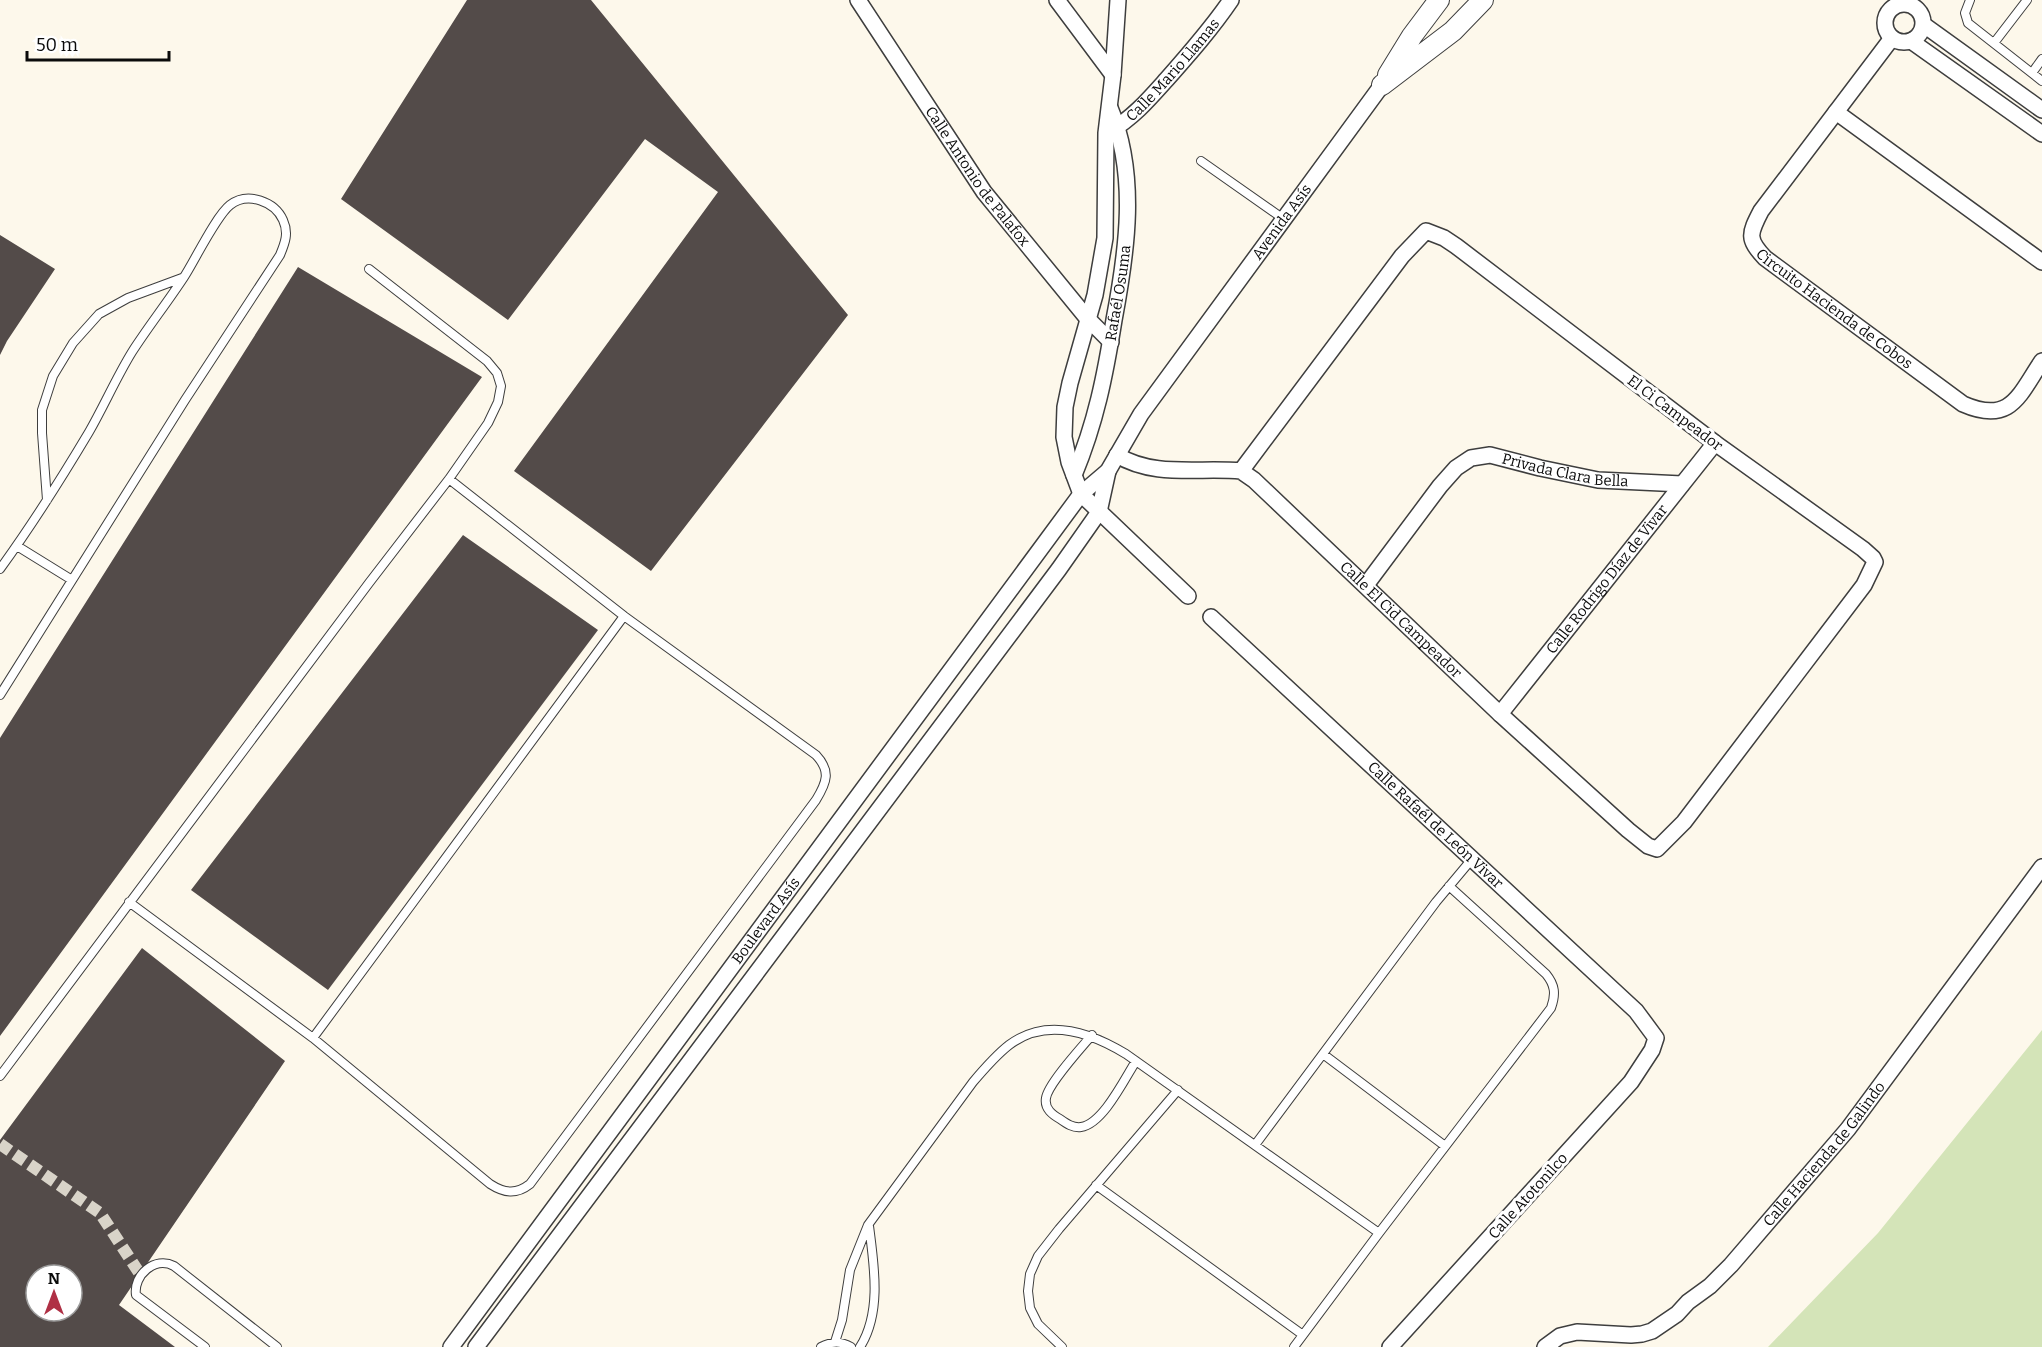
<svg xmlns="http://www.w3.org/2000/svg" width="2042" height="1347" viewBox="0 0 2042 1347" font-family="Bitter,serif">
  <rect width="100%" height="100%" fill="#fdf8eb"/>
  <path fill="#d4e4b8" d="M2042 1030V1347H1768L1878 1233Z"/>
  <path fill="#534b49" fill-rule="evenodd" d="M467 0H591L848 315 651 571 514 471 718 192 645 139 508 320 341 199Z
    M0 235 55 269 7 341 0 355Z
    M298 267 482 377 0 1036V738Z
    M463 535 598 630 328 990 191 890Z
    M142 948 285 1061 119 1305 175 1347H0V1140ZM36 1275H72V1311H36Z"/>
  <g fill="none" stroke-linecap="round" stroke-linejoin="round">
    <path stroke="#d9d4c9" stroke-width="12" stroke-dasharray="12 6" stroke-linecap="butt" d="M0 1144 100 1213 140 1274"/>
    <g stroke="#3e3e3e" stroke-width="10">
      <path id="service" d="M1970 0 1965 13 1968 23 2042 81
        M1994 43 2027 0
        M2032 73 2042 59
        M1201 161 1285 220
        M47 500 42 433V410L53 376 73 343 99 314 128 298 182 278
        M17 546 72 580
        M0 569C32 525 61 479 89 432 104 406 116 378 132 352 148 327 167 303 184 277 195 260 216 216 230 205 248 191 275 202 283 220 289 233 285 243 280 255L185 400 0 695
        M129 902 313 1038 490 1184C504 1193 516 1195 530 1184L816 800C827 782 831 771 816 755L624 616 449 479
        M1092 1035C1081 1048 1048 1084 1046 1098 1044 1109 1053 1115 1060 1119 1067 1124 1073 1128 1081 1127 1103 1124 1125 1078 1136 1061
        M313 1038 624 616
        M1323 1054 1445 1146
        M0 1076 369 583 449 479 488 423 498 402 501 386 497 373 487 361 369 269
        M1255 1145 1436 902 1472 859
        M1096 1185 1303 1335
        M835 1342 842 1320 850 1270 868 1225 973 1082C984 1069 995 1056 1009 1045 1046 1017 1090 1032 1126 1054L1379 1233
        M205 1347 136 1295C133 1275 155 1256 174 1266L277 1347
        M821 1347C832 1341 841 1341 851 1347
        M860 1347C882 1312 874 1265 869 1226
        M1062 1347 1038 1324 1030 1308 1028 1291 1030 1274 1038 1256 1059 1229 1178 1090
        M1294 1347 1379 1233 1551 1008C1556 994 1555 985 1546 974L1449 886"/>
    </g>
    <g stroke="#3e3e3e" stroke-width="18">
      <g id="minor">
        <path id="s1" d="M858 0 984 192 1087 318 1111 342"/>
        <path d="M1057 0 1113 75"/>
        <path d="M1118 0 1113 75 1106 133 1105 238 1095 295 1070 383 1065 407 1064 437 1069 462 1081 494 1188 596"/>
        <circle cx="1904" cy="23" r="19"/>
        <path d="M1924 25 2042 110"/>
        <path id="s2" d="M1892 38 1761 211C1749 234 1747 239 1765 258L1963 404C2011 425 2019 395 2042 361"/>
        <path d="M1911 41 2042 134"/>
        <path d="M1836 112 2042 262"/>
        <path id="s3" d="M1110 131C1133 118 1150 98 1167 79 1190 53 1212 28 1231 0"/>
        <path id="s4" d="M1117 455C1154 478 1200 467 1241 471L1254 480 1500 714 1628 830 1648 846 1657 849 1684 822 1864 585 1875 562 1873 558 1863 549 1715 443 1456 246 1444 238 1426 231 1402 256 1241 471"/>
        <path id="s5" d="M1074 475C1096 422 1105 376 1114 320 1127 251 1138 175 1110 108"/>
        <path id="s6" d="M1366 585 1440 486 1456 468 1471 458 1490 455 1540 468 1598 480 1682 484"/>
        <path id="s7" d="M1211 617 1636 1011 1656 1038 1652 1050 1631 1082 1390 1347"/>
        <path id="s8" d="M1500 714 1715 443"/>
        <path id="s9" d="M451 1347 1081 494 1108 471 1141 414 1382 85"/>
        <path d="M476 1347 1059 569 1099 512 1108 471"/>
        <path id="s10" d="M1545 1347 1560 1336 1577 1332 1631 1335 1642 1334 1652 1331 1677 1314 1688 1302 1710 1286 1731 1265 1848 1129 2042 867"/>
      </g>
    </g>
    <g stroke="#3e3e3e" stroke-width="22">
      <path id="tertiary" d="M1388 75 1412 36 1439 0
        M1382 85 1453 31 1483 0"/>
    </g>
    <use href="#service" stroke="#fff" stroke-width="8"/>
    <use href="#minor" stroke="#fff" stroke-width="15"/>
    <use href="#tertiary" stroke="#fff" stroke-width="20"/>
  </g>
  <g text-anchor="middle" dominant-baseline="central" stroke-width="6" stroke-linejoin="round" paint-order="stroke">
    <g font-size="15" fill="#0b0b0b" stroke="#fff">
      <text stroke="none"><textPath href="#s3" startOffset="88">Calle Mario Llamas</textPath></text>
      <text stroke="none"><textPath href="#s1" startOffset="213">Calle Antonio de Palafox</textPath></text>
      <text stroke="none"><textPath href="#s9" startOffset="1400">Avenida Asís</textPath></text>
      <text stroke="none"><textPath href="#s5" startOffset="188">Rafaél Osuma</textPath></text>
      <text stroke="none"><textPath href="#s2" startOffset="356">Circuito Hacienda de Cobos</textPath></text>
      <text transform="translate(1675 413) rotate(37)">El Ci Campeador</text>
      <text stroke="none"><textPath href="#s6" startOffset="262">Privada Clara Bella</textPath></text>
      <text stroke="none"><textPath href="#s8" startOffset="172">Calle Rodrigo Díaz de Vivar</textPath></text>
      <text stroke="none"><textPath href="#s4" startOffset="345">Calle El Cid Campeador</textPath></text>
      <text stroke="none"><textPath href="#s7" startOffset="306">Calle Rafaél de León Vivar</textPath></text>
      <text stroke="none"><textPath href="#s9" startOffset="530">Boulevard Asís</textPath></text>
      <text stroke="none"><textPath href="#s10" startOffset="360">Calle Hacienda de Galindo</textPath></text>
      <text transform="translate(1528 1196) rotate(-48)">Calle Atotonilco</text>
    </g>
  </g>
  <g transform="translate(54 1293)"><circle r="28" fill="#ffffff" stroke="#9d9d9d" stroke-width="1.5"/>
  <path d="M0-4.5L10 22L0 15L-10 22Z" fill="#af3045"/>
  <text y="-9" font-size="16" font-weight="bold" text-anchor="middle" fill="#0b0b0b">N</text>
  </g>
  <path d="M27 51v9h142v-9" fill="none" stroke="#0b0b0b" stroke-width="3"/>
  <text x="36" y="51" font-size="18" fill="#0b0b0b" stroke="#ffffff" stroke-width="4.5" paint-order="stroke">50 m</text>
</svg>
